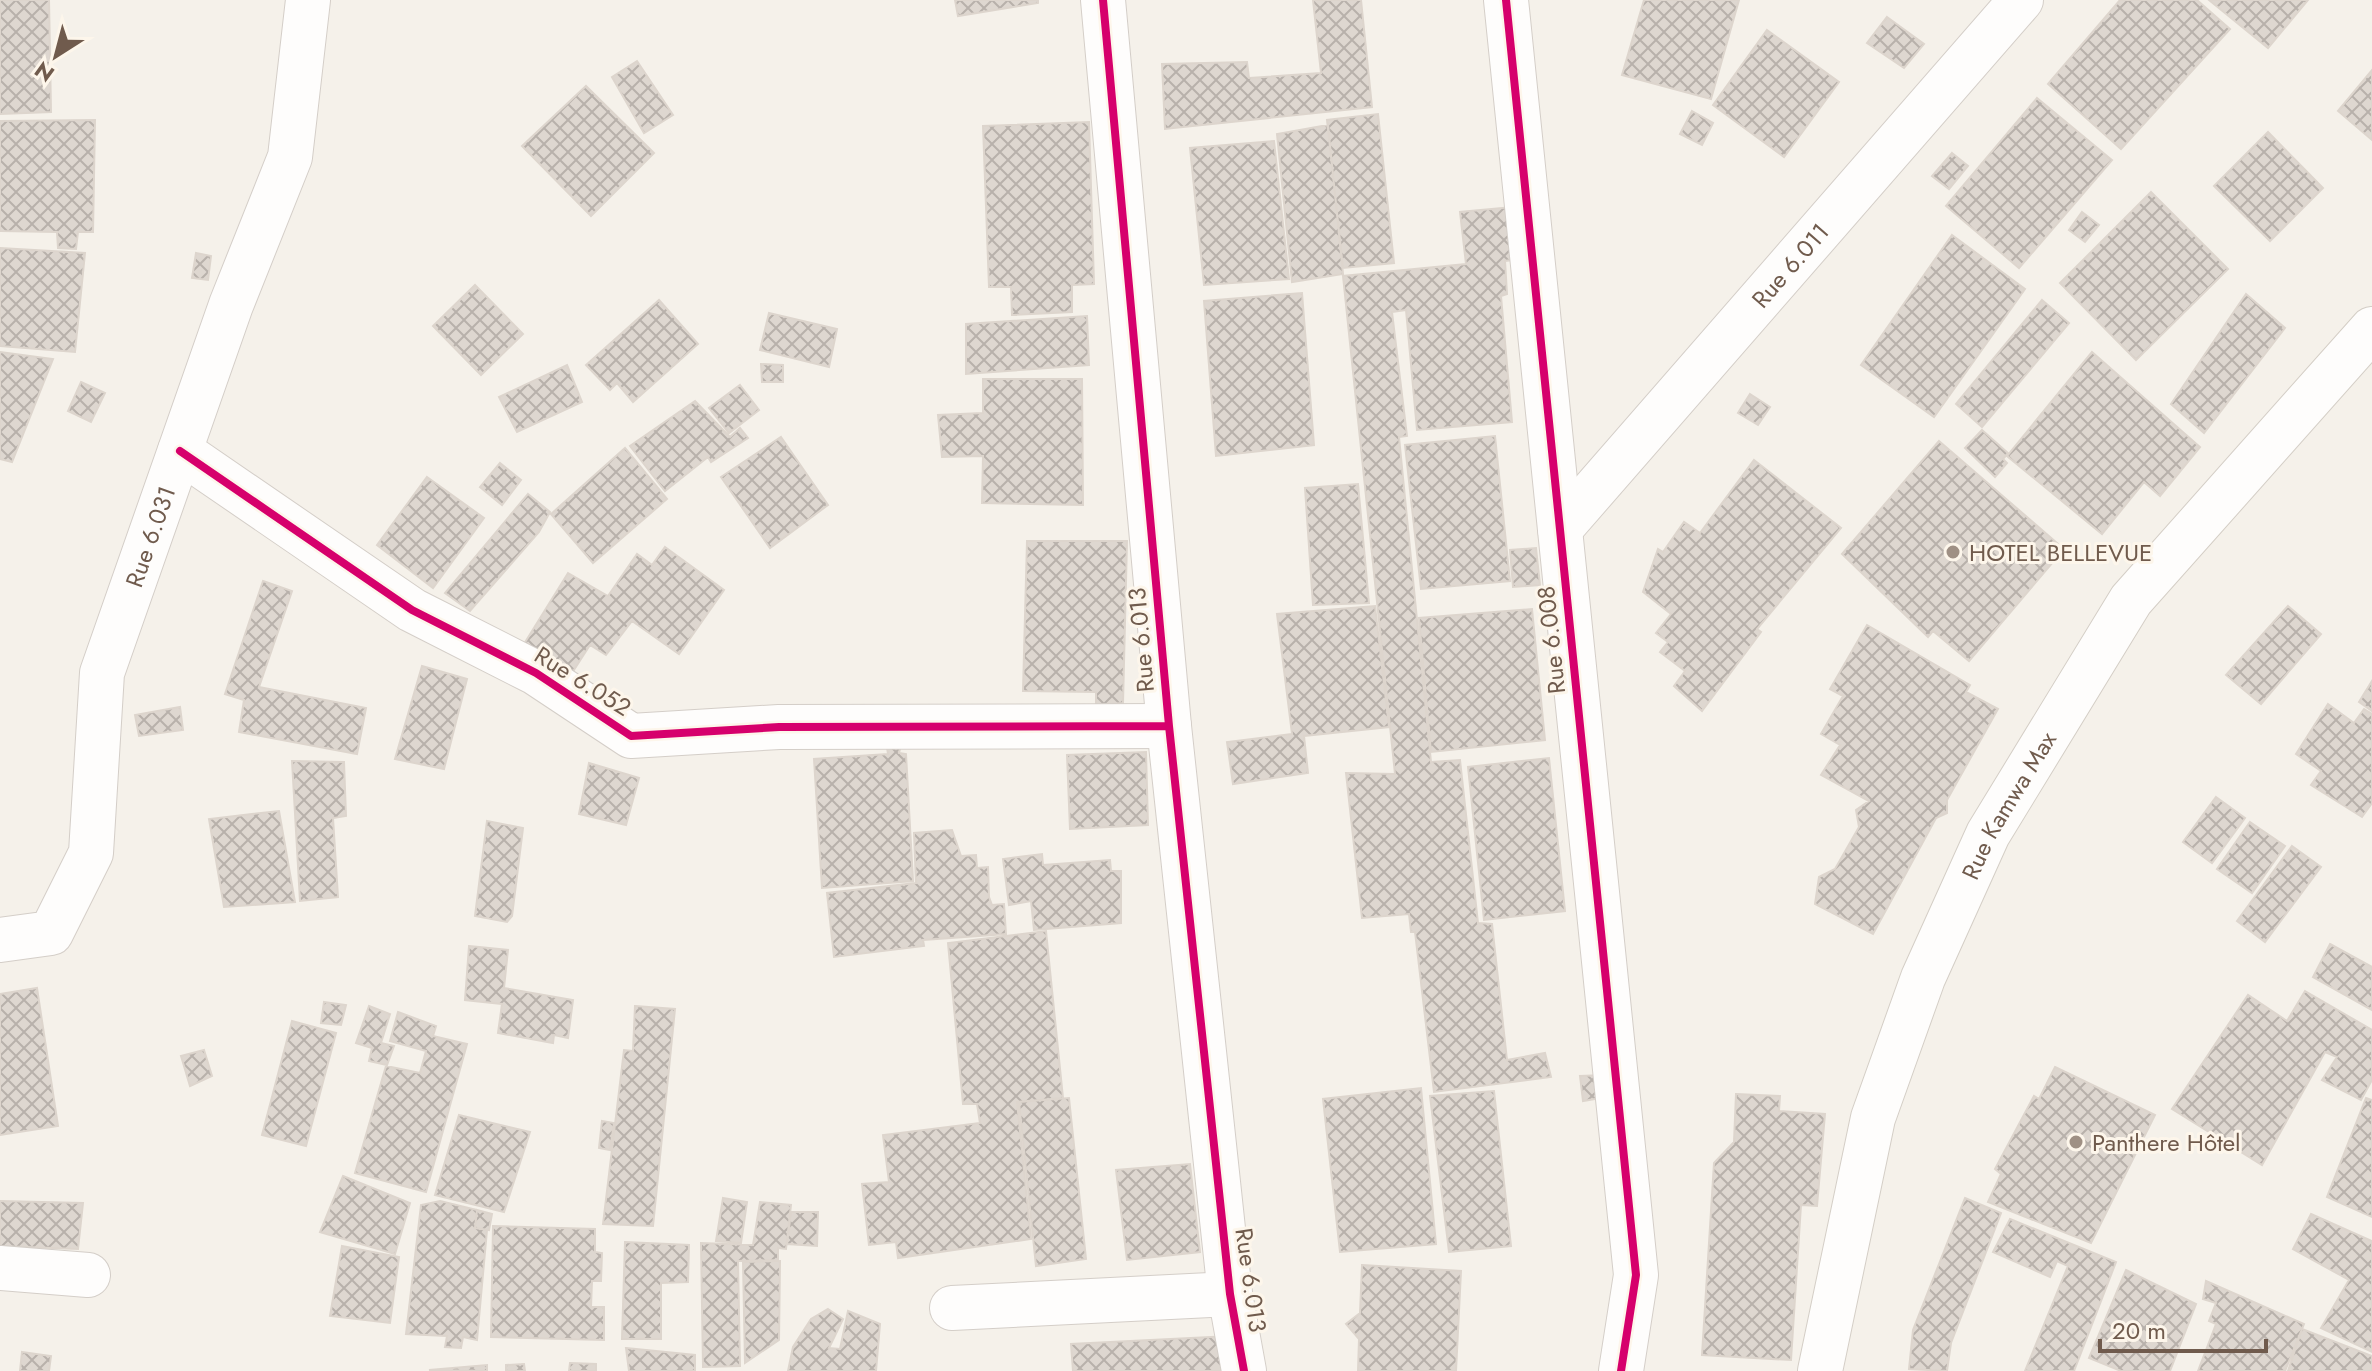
<svg xmlns="http://www.w3.org/2000/svg" width="2372" height="1371" viewBox="0 0 2372 1371" font-family="Jost,sans-serif">
  <defs>
    <pattern id="building-cross-hatch" width="8" height="8" patternUnits="userSpaceOnUse" patternTransform="scale(2)"><rect width="8" height="8" fill="#ded7d0"/><path d="M0 0l8 8M0 8l8-8" fill="none" stroke="#b8b1ab"/></pattern>
  </defs>
  <rect width="100%" height="100%" fill="#f5f1ea"/>
  <path fill="url(#building-cross-hatch)" stroke="#ddd5cd" stroke-width="2" d="M0 0H49L51 112 0 114Z
    M955 0H1038V3L958 16Z
    M1313 0H1361L1372 107 1165 129 1162 64 1247 62 1249 78 1321 73Z
    M1644 0H1739L1711 99 1622 75Z
    M2120 0H2197L2230 29 2121 149 2048 84Z
    M2209 0H2308L2268 48Z
    M1887 17 1924 44 1904 68 1867 43Z
    M1767 30 1839 82 1784 157 1713 105Z
    M637 61 673 115 644 133 612 77Z
    M2372 70V140L2338 111Z
    M586 86 654 153 591 216 522 146Z
    M2037 98 2112 160 2019 268 1946 206Z
    M1692 111 1713 123 1702 145 1680 134Z
    M1378 114 1394 263 1343 268 1327 120Z
    M95 120 93 232H78L76 249 58 248 57 232 0 231V121Z
    M1089 122 1094 284 1072 285V312L1012 315 1011 287H989L983 126Z
    M1328 125 1343 274 1292 282 1277 134Z
    M2268 132 2323 188 2270 241 2214 186Z
    M1274 141 1289 279 1204 285 1190 148Z
    M1952 153 1968 166 1949 189 1932 176Z
    M2151 192 2228 269 2136 360 2060 283Z
    M1523 206 1529 258 1505 261 1507 294 1501 296 1512 422 1417 430 1406 310 1392 312 1407 436 1399 437 1431 762 1460 760 1478 923 1492 924 1507 1060 1545 1053 1551 1077 1434 1092 1415 932H1411L1409 914 1362 918 1346 773 1395 774 1343 276 1466 264 1460 212Z
    M2082 212 2099 225 2085 242 2069 230Z
    M1952 235 2025 289 1934 417 1861 365Z
    M0 248 85 253 75 352 0 346Z
    M196 253 211 256 208 280 192 278Z
    M475 285 523 334 481 375 433 326Z
    M1302 293 1314 445 1216 456 1204 301Z
    M2246 294 2285 328 2204 433 2171 404Z
    M659 300 698 344 633 402 617 383 610 390 586 365Z
    M2042 300 2069 323 1982 427 1956 404Z
    M769 313 837 329 829 367 760 350Z
    M1087 316 1089 365 966 374V324Z
    M0 352 53 359 12 462 0 459Z
    M2092 352 2200 447 2160 496 2144 482 2102 534 2007 456Z
    M761 364 783 365V382H762Z
    M567 365 582 402 517 432 499 397Z
    M983 379H1082L1083 505 982 503 983 456 942 457 938 415 983 413Z
    M81 382 105 393 91 422 68 411Z
    M740 385 759 410 729 433 709 408Z
    M1750 394 1770 407 1758 425 1738 413Z
    M695 401 730 437 740 428 748 438 711 462 708 457 665 491 630 446Z
    M1982 430 2008 453 2003 459 2007 463 1995 477 1965 448Z
    M1495 436 1510 581 1421 589 1405 445Z
    M781 437 828 505 770 548 721 477Z
    M1939 441 2064 549 1969 661 1933 631 1928 637 1842 554Z
    M625 448 667 499 593 563 551 514Z
    M1754 460 1841 528 1757 629 1761 632 1702 711 1674 686 1685 671 1660 652 1668 642 1656 633 1671 614 1643 592 1658 549 1663 552 1684 522 1700 533Z
    M500 463 521 480 502 505 480 487Z
    M427 477 484 518 433 588 377 545Z
    M1358 484 1369 603 1313 605 1305 488Z
    M528 494 550 512 539 532 470 611 445 593Z
    M1027 541H1127L1123 703 1096 705V692L1023 691Z
    M665 547 724 590 679 654 632 621 606 655 590 645 570 676 524 644 568 573 608 596 637 554 652 565Z
    M1536 548 1540 585 1513 587 1510 550Z
    M263 581 292 591 259 687 366 708 357 754 239 732 244 700 225 694Z
    M1375 606 1389 727 1304 736 1308 773 1233 784 1227 742 1292 734 1277 614Z
    M2288 606 2321 634 2261 704 2226 675Z
    M1532 609 1545 740 1431 752 1419 618Z
    M1867 625 1970 685 1966 692 1998 709 1947 800V813L1936 818 1873 934 1815 904 1819 877 1835 869 1859 827 1856 810 1869 801 1821 775 1840 745 1821 734 1843 696 1830 689Z
    M422 666 467 679 444 769 395 759Z
    M2372 681V711L2359 702Z
    M2328 704 2354 723 2364 709 2372 714V803L2362 817 2311 785 2321 771 2296 754Z
    M180 707 183 730 139 736 135 715Z
    M901 745 899 753 906 754 913 881 822 888 814 759 888 754 887 747Z
    M1146 752 1148 825 1070 829 1067 755Z
    M1549 758 1565 911 1484 920 1468 767Z
    M292 761 344 762 346 816 333 818 338 897 300 901Z
    M589 763 639 778 626 825 579 814Z
    M2216 797 2245 818 2212 863 2183 842Z
    M279 811 295 902 224 907 209 819Z
    M487 821 523 828 512 916 507 922 475 916Z
    M2250 822 2285 846 2252 893 2217 869Z
    M952 830 961 856 976 855 977 868 988 867 989 897 992 905 1004 904 1006 934 923 940 924 946 834 957 827 893 916 883 914 833Z
    M2292 846 2321 867 2265 942 2237 921Z
    M1042 854 1043 865 1110 860 1111 871H1121V923L1034 930 1031 901 1009 905 1003 859Z
    M1046 931 1063 1098 1017 1102 1031 1239 898 1258 896 1242 869 1245 862 1184 889 1182 883 1135 980 1123 977 1104H963L948 943Z
    M2330 944 2372 967V1010L2313 977Z
    M469 946 508 950 504 988 573 1000 568 1038 554 1035 553 1043 498 1033 502 1004 465 1000Z
    M37 988 58 1126 0 1135V994Z
    M2305 991 2372 1030V1080L2361 1100 2322 1080 2337 1057 2325 1052 2262 1165 2172 1109 2248 995 2287 1021Z
    M324 1002 346 1005 341 1025 321 1023Z
    M369 1006 390 1014 381 1043 394 1046 387 1065 369 1061 372 1048 356 1043Z
    M635 1006 675 1009 653 1226 603 1224 624 1050 633 1051Z
    M398 1012 436 1026 433 1036 467 1044 426 1192 355 1173 386 1066 420 1073 426 1051 390 1041Z
    M292 1021 336 1033 306 1146 262 1135Z
    M204 1050 212 1076 190 1086 181 1056Z
    M2055 1067 2155 1115 2091 1243 1988 1202 2001 1174 1995 1169 2034 1096 2039 1099Z
    M1605 1075 1607 1097 1583 1101 1580 1076Z
    M1421 1088 1436 1244 1340 1252 1323 1099Z
    M1494 1091 1511 1246 1449 1252 1430 1096Z
    M1736 1094 1780 1096 1779 1111 1825 1114 1817 1206 1801 1205 1791 1360 1702 1355 1714 1163 1734 1142Z
    M1069 1098 1086 1259 1036 1266 1019 1102Z
    M2366 1098 2372 1100V1217L2327 1197Z
    M459 1115 530 1132 504 1212 435 1195Z
    M602 1121 614 1123 610 1150 599 1148Z
    M1190 1164 1200 1252 1127 1260 1116 1170Z
    M343 1176 410 1203 395 1254 320 1232Z
    M723 1198 747 1202 741 1243 716 1241Z
    M1965 1198 2001 1213 1951 1343 1947 1371 1909 1369 1913 1330Z
    M0 1201 83 1203 78 1249 0 1246Z
    M440 1201 477 1210 475 1228 487 1230 477 1340 463 1337 461 1348 445 1347 447 1336 406 1334 421 1205Z
    M760 1202 791 1205 786 1249 778 1248V1260L738 1261 740 1366 703 1367 701 1243 753 1245Z
    M477 1210 492 1214 489 1230 475 1228Z
    M791 1212H818L817 1246 787 1244Z
    M2311 1214 2372 1241V1352L2321 1328 2349 1280 2293 1249Z
    M2010 1219 2116 1262 2074 1371H2025L2068 1266 2057 1261 2050 1277 1993 1252Z
    M493 1226 595 1229V1252L602 1253 601 1281H592L591 1307H604V1340L491 1337Z
    M625 1242 689 1245 688 1282 661 1283V1339H622Z
    M342 1246 399 1257 390 1323 330 1316Z
    M780 1261 779 1340 745 1363 743 1262Z
    M1362 1265 1461 1271 1456 1371H1358L1359 1339 1346 1324 1360 1313Z
    M2126 1270 2196 1304 2170 1371H2121L2089 1358Z
    M2206 1281 2304 1324 2285 1371H2198L2216 1324 2209 1321 2216 1303 2203 1299Z
    M828 1309 843 1319 829 1348 840 1349 848 1311 880 1324 876 1371H788L793 1347 811 1319Z
    M2302 1329 2372 1356V1371H2288Z
    M1230 1336 1234 1371H1073L1071 1344Z
    M626 1348 695 1355V1371H629Z
    M22 1352 51 1356 49 1371H20Z
    M570 1363 596 1364V1371H569Z
    M524 1364 525 1371H506V1365Z
    M487 1365V1371L429 1370Z"/>
  <g fill="none" stroke-linecap="round" stroke-linejoin="round">
    <g stroke="#d4cec8" stroke-width="46">
      <g id="minor">
        <path d="M1103 0 1169 726 1230 1294 1244 1371"/>
        <path d="M1506 0 1636 1275 1621 1371"/>
        <path d="M180 451 412 610 536 673 631 736 779 727 1169 726"/>
        <path id="s1" d="M1560 529 2021 0"/>
        <path id="s2" d="M0 940 51 933 91 853 102 673 231 305 290 157 308 0"/>
        <path d="M0 1268 88 1275"/>
        <path d="M952 1308 1230 1294"/>
      </g>
    </g>
    <g stroke="#d4cec6" stroke-width="46">
      <g id="secondary">
        <path id="s3" d="M1820 1371 1873 1118 1923 978 1988 834 2131 600 2372 329"/>
      </g>
    </g>
    <use href="#minor" stroke="#fefdfc" stroke-width="44"/>
    <use href="#secondary" stroke="#fefdfc" stroke-width="44"/>
    <g stroke="#fdf6eb" stroke-width="13">
      <path id="cycleway" d="M1103 0 1169 726 1230 1294 1244 1371
        M1506 0 1636 1275 1621 1371
        M180 451 412 610 536 673 631 736 779 727 1169 726"/>
    </g>
    <use href="#cycleway" stroke="#d6006c" stroke-width="8"/>
  </g>
  <g fill="#9f9084" stroke="#fdf6eb" stroke-width="3">
    <circle cx="1953" cy="552" r="8"/>
    <circle cx="2076" cy="1142" r="8"/>
  </g>
  <g text-anchor="middle" dominant-baseline="central" stroke-width="6" stroke-linejoin="round" paint-order="stroke">
    <g font-size="24" fill="#705b4d" stroke="#fdf6eb">
      <text stroke="none"><textPath href="#s1" startOffset="350">Rue 6.011</textPath></text>
      <text stroke="none"><textPath href="#s2" startOffset="466">Rue 6.031</textPath></text>
      <text transform="translate(1141 640) rotate(-95)">Rue 6.013</text>
      <text transform="translate(1551 640) rotate(-96)">Rue 6.008</text>
      <text transform="translate(583 681) rotate(32)">Rue 6.052</text>
      <text stroke="none"><textPath href="#s3" startOffset="600">Rue Kamwa Max</textPath></text>
      <text transform="translate(1251 1280) rotate(82)">Rue 6.013</text>
    </g>
    <g font-size="24" fill="#705b4d" stroke="#fdf6eb" text-anchor="start">
      <text x="1969" y="552">HOTEL BELLEVUE</text>
      <text x="2092" y="1142">Panthere Hôtel</text>
    </g>
  </g>
  <g transform="translate(56 56) rotate(216)" stroke="#fdf6eb" stroke-width="6" paint-order="stroke">
  <path d="M0-6L14 30L0 20L-14 30Z" fill="#705b4d"/>
  <text y="-12" font-size="22" font-weight="bold" text-anchor="middle" fill="#705b4d">N</text>
  </g>
  <path d="M2100 1339v12h166v-12" fill="none" stroke="#705b4d" stroke-width="4"/>
  <text x="2112" y="1339" font-size="24" fill="#705b4d" stroke="#fdf6eb" stroke-width="6" paint-order="stroke">20 m</text>
</svg>
